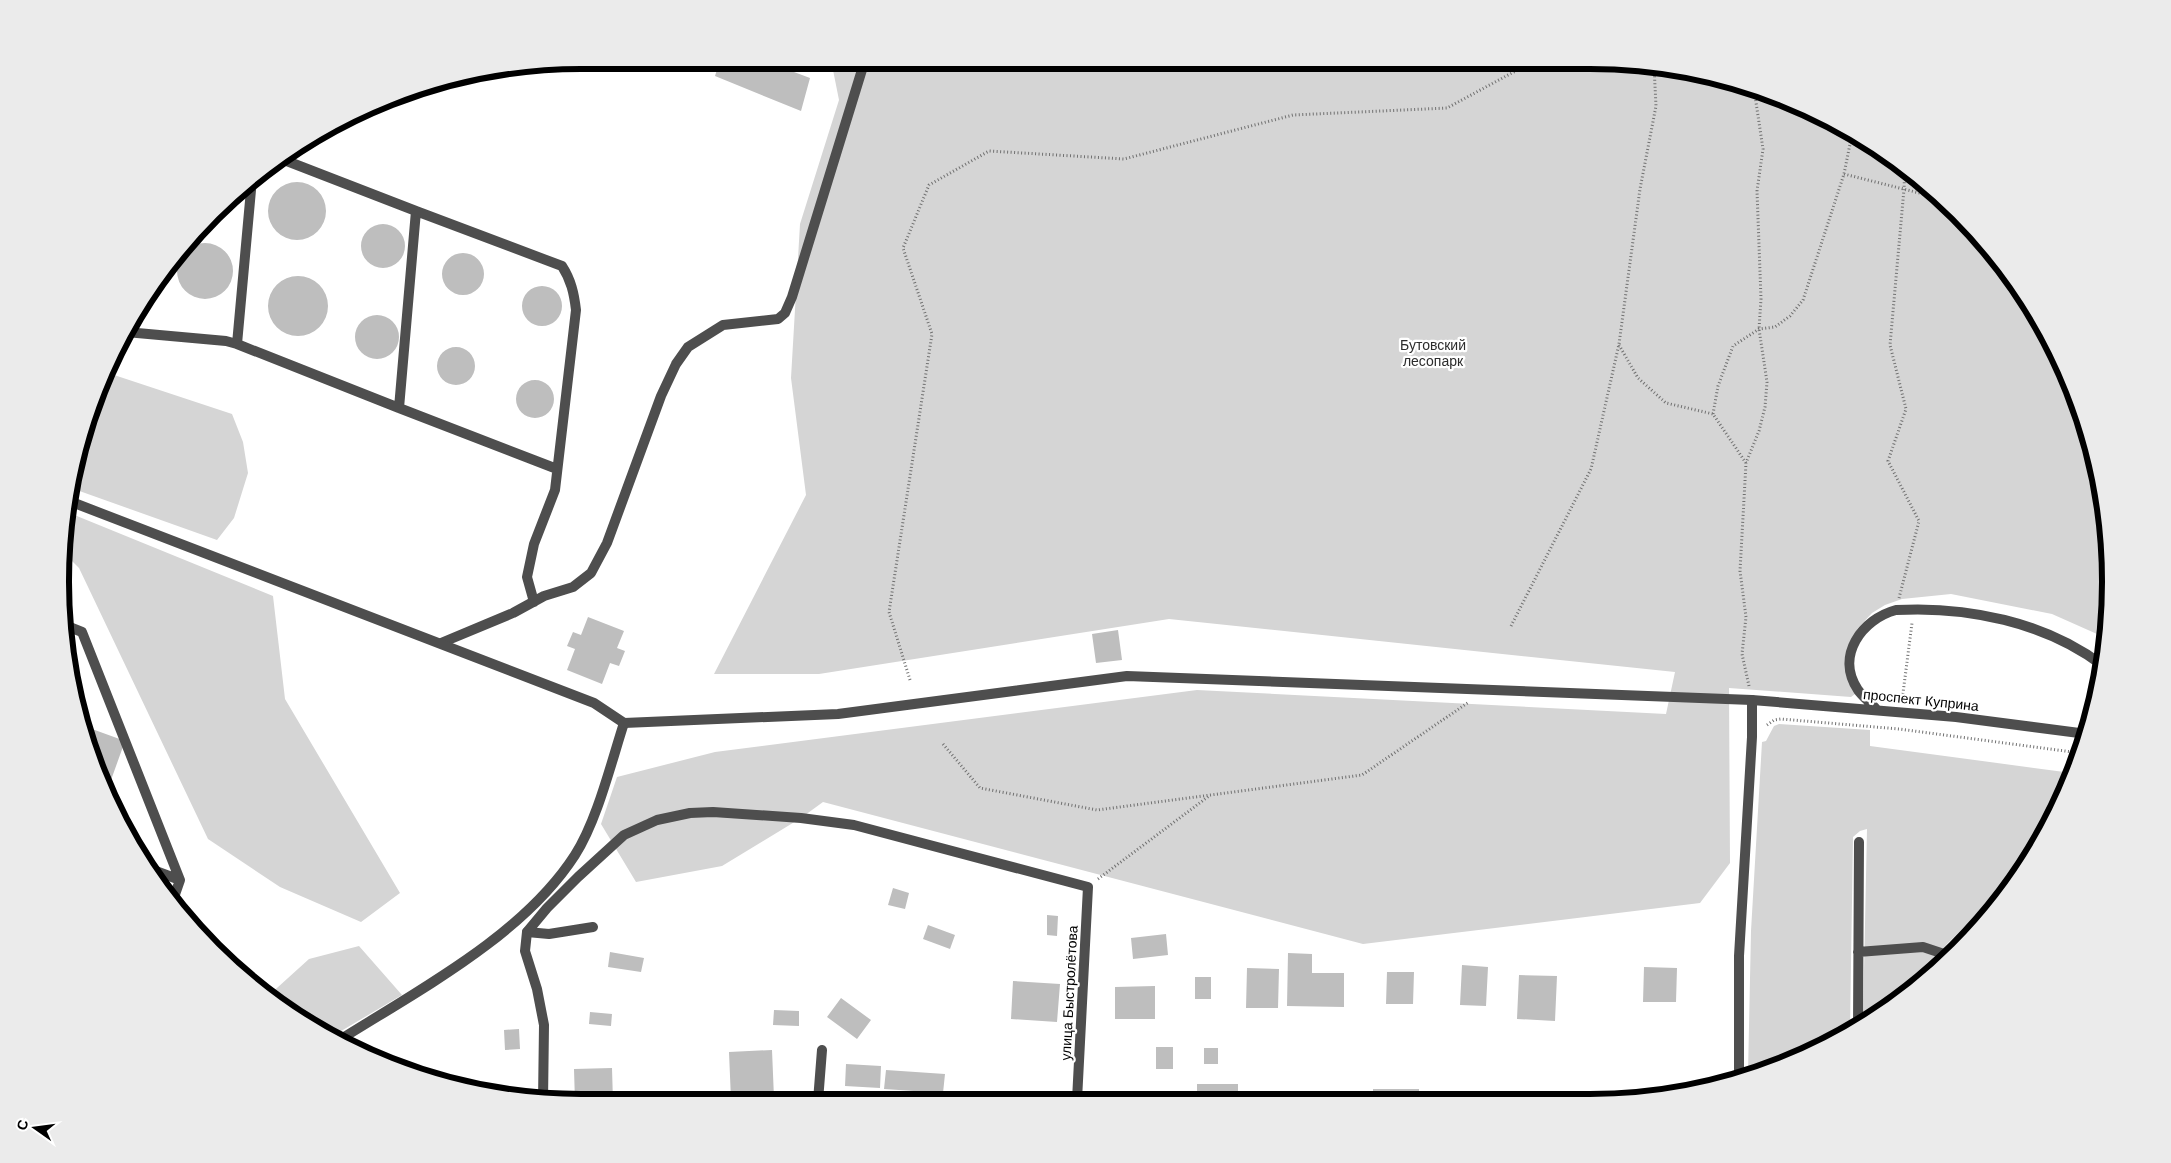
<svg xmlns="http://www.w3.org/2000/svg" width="2171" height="1163" viewBox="0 0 2171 1163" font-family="Helvetica,sans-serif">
  <rect width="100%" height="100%" fill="#fff"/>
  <path fill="#d5d5d5" d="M806 60 1623 61 1725 78 1820 114 1907 168 1982 238 2041 321 2083 414 2107 514 2110 616 2106 638 2052 614 1951 594 1902 599 1885 605 1872 613 1858 628 1850 644 1855 694 1851 697 1729 688 1730 863 1700 903 1363 944 823 802 801 818 722 866 636 882 601 824 617 777 715 752 1197 690 1666 714 1675 672 1169 619 819 674H714L806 495 791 378 800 224 839 100 833 70Z
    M105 372 232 414 243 442 248 473 234 518 217 540 71 488 78 447 100 382Z
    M67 512 273 596 285 699 400 893 361 922 280 887 208 839 79 568 61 550Z
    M1779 724 1870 730V746L2072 773 2057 812 2000 898 1985 907 1947 944 1924 976 1879 1015 1869 1021 1863 1020 1867 829 1860 831 1853 837 1850 1030 1789 1063 1748 1074 1751 931 1762 742 1766 741 1774 726Z
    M359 946 402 995 331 1037 267 997 309 959Z"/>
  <path fill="#bebebe" d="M720 60H762L810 78 801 111 715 76Z
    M268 211a29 29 0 1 1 58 0a29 29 0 1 1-58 0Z
    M361 246a22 22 0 1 1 44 0a22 22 0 1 1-44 0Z
    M177 271a28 28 0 1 1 56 0a28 28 0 1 1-56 0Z
    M442 274a21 21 0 1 1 42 0a21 21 0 1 1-42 0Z
    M268 306a30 30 0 1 1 60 0a30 30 0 1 1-60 0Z
    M522 306a20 20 0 1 1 40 0a20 20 0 1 1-40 0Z
    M355 337a22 22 0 1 1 44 0a22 22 0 1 1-44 0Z
    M437 366a19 19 0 1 1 38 0a19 19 0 1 1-38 0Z
    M516 399a19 19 0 1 1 38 0a19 19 0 1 1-38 0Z
    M588 617 624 631 617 648 625 651 619 666 610 663 602 684 567 670 575 649 567 646 573 632 581 635Z
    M1118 630 1122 660 1096 663 1092 634Z
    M81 725 125 741 106 794 100 781Z
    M893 888 909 893 905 909 888 905Z
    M1047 915 1058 916 1057 936 1047 935Z
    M928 925 955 935 950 949 923 939Z
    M1166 934 1168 955 1133 959 1131 938Z
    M610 952 644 958 641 972 608 967Z
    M1288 953 1312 954V973H1344V1007L1287 1006Z
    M1462 965 1488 967 1486 1006 1460 1005Z
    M1644 967 1677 968 1676 1002H1643Z
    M1247 968 1279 969 1278 1008H1246Z
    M1387 972H1414L1413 1004H1386Z
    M1519 975 1557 976 1555 1021 1517 1019Z
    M1195 977H1211V999H1195Z
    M1013 981 1060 984 1057 1022 1011 1019Z
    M1155 986V1019H1115V987Z
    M841 998 871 1020 857 1039 827 1017Z
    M774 1010 799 1011V1026L773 1025Z
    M590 1012 612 1014 611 1026 589 1024Z
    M519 1029 520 1049 505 1050 504 1030Z
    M1156 1047H1173V1069H1156Z
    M1204 1048H1218V1064H1204Z
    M772 1050 774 1098 731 1100 729 1052Z
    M846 1064 881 1066 880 1088 845 1086Z
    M612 1068 613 1102H575L574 1069Z
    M886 1070 945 1074 943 1093 884 1089Z
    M1197 1084H1238V1100L1197 1099Z
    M1373 1089H1419V1099H1373Z
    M1105 1094 1146 1098V1100H1105Z"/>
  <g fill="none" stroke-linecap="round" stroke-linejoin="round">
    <path stroke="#707070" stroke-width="3" stroke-dasharray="1 2.5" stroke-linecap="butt" d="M1844 174 1939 198
      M1619 345 1638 378 1666 403 1713 414 1746 463
      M1713 414 1718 386 1733 346 1759 329 1775 327 1790 316 1803 300 1844 174 1852 134
      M1899 598 1919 521 1888 461 1906 409 1890 345 1904 189 1905 166
      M1511 626 1591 469 1619 344 1640 189 1656 106 1654 66
      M910 680 889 612 932 334 903 248 929 185 989 151 1124 159 1293 115 1447 108 1534 61
      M1749 686 1742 654 1746 617 1740 571 1746 463 1759 431 1765 407 1767 382 1759 329 1761 299 1757 191 1763 149 1754 89
      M1902 701 1912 623
      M1767 725 1774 720 1781 719 1899 729 2080 753
      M943 744 980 788 1097 810 1362 775 1469 702
      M1098 879 1209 796"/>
    <path stroke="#4e4e4e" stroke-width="10" d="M279 158 416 211
      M252 179 237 344 399 408
      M126 332 226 341 237 344
      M534 602 527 577 534 544 555 490 576 310C574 293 571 280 562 266L416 211 399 408 557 469
      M62 624 82 632 180 880 172 903
      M441 643 513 613 544 596 573 587 591 573 607 543 661 396 676 364 688 347 723 325 778 319 785 313 792 297 865 60
      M624 723 838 714 1127 676 1752 700
      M145 867 180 880
      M527 932 549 934 593 927
      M1858 952 1923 947 1947 955
      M1858 1027 1859 842"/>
    <path stroke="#4e4e4e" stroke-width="10" d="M69 501 594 703 624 723C611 763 597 821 575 855 523 936 417 991 338 1041
      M1877 710C1871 703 1863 697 1858 690 1835 656 1862 619 1896 610 1967 606 2045 622 2102 665
      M1739 1077V956L1752 737V700L1956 717 2087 734
      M543 1101 544 1025 537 989 525 951 527 932 547 908 578 877 624 835 657 820 690 813 713 812 801 818 854 825 1088 887 1077 1100
      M818 1101 822 1050"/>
  </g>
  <g text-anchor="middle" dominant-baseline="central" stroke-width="4.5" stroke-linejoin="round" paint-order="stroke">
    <g font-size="14" fill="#2c2c2c" stroke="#fff">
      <text x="1433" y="345">Бутовский<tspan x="1433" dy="16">лесопарк</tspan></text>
    </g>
    <g font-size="14" fill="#000" stroke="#fff">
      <text transform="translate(1921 700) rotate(6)">проспект Куприна</text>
      <text transform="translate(1069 993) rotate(-87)">улица Быстролётова</text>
    </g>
  </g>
  <path d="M0 0H2171V1163H0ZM581 69H1590A512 512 0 0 1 2102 581V582A512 512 0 0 1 1590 1094H581A512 512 0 0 1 69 582V581A512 512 0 0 1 581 69Z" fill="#ebebeb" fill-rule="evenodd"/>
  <path fill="none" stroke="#000" stroke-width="6" d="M581 69H1590A512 512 0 0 1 2102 581V582A512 512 0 0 1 1590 1094H581A512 512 0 0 1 69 582V581A512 512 0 0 1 581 69Z"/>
  <g transform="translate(35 1128) rotate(284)" stroke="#ffffff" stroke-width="4" paint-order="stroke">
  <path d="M0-4L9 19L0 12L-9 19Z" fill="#000000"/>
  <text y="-8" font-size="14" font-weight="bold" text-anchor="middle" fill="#000000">С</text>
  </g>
</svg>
